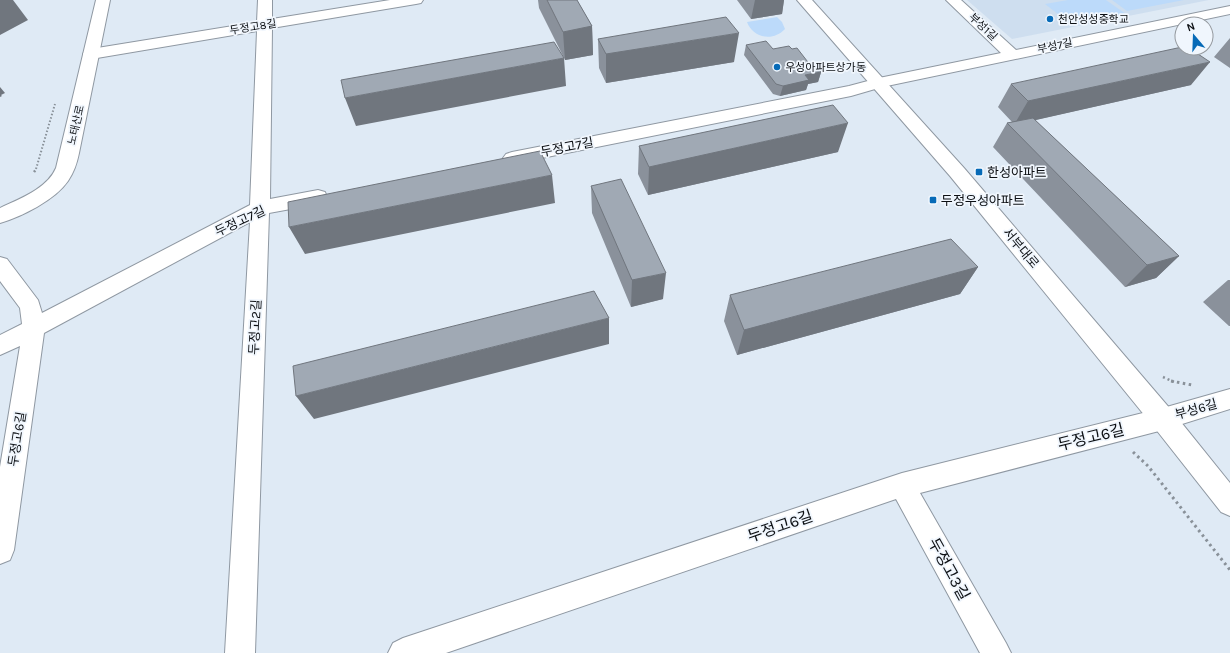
<svg xmlns="http://www.w3.org/2000/svg" width="1230" height="653" viewBox="0 0 1230 653" font-family="Karla,'Noto Sans KR',sans-serif">
  <rect width="100%" height="100%" fill="#dfeaf5"/>
  <path fill="#cedeef" d="M967 0H1209L1012 39Z"/>
  <path fill="#bcdafa" d="M1068 0H1106L1126 14 1072 25 1045 4Z
    M1112 0H1184L1127 11Z
    M777 17 782 22 785 29C773 42 753 38 747 22Z"/>
  <g fill="none" stroke-linecap="round" stroke-linejoin="round">
    <g stroke="#8f98a2" stroke-width="2">
      <path id="minor" d="M258 0H272V19L390 0H423L421 3 416 4 272 28 270 199 318 190 325 192 327 197 325 202 318 204 269 213 255 653H225L250 222 44 333 14 550 10 560 0 564V467L20 346 0 355V335L22 324 20 308 0 281V257L7 259 38 300 42 313 250 205 257 31 91 59 85 57 83 54 85 51 91 49 257 22Z
        M946 0H961L1016 50 1230 6V14L882 87 851 96 512 164 506 162 503 158 506 154 512 152 849 86 879 78 1001 53Z
        M1230 389V409L1163 430 920 493 1006 643 1011 653H980L896 499 446 653H388L393 643 403 638 902 473 1163 408Z"/>
    </g>
    <g stroke="#8f98a2" stroke-width="2">
      <path id="tertiary" d="M96 0H110L79 153C77 163 74 172 68 181 55 200 21 217 0 223V208C19 199 47 189 56 168Z
        M797 0H812L964 168 1172 411 1230 483V516L1221 512 1154 427 950 176Z"/>
    </g>
    <path stroke="#899199" stroke-width="2" stroke-dasharray="1.5 2" stroke-linecap="butt" d="M36 169 55 104"/>
    <path stroke="#899199" stroke-width="2.5" stroke-dasharray="2 3" stroke-linecap="butt" d="M34 172 37 168
      M1163 377 1174 382"/>
    <path stroke="#899199" stroke-width="3" stroke-dasharray="2.5 3.5" stroke-linecap="butt" d="M1171 381 1192 385
      M1133 452 1148 466 1230 570"/>
    <use href="#minor" fill="#fff" fill-rule="evenodd"/>
    <use href="#tertiary" fill="#fff" fill-rule="evenodd"/>
  </g>
  <path fill="#8a919b" d="M538 0H577L592 26 593 55 565 60 539 8Z
    M737 0H784L782 14 751 19Z
    M1230 38V68L1214 57Z
    M598 39 734 62 606 83 599 68Z
    M746 45 773 49H792L811 66 822 69 818 82 808 84 806 90 780 96 773 94 744 55Z
    M1011 84 1191 85 1035 120 1179 256 1156 278 1125 287 993 147 1007 123 1012 122 998 107Z
    M639 146 838 152 648 195 638 174Z
    M591 186 663 299 631 307 592 213Z
    M978 267 960 294 737 355 724 321 730 295Z
    M1228 280H1230V326H1229L1203 302Z"/>
  <path fill="#70767e" d="M0 0H13L28 20 0 35Z
    M755 0H784L782 14 751 19Z
    M592 26 593 55 565 60 563 32Z
    M739 33 734 62 606 83V54Z
    M564 58 566 86 356 126 345 98Z
    M1210 62 1191 85 1014 125 1028 101Z
    M822 69 818 82 808 84 806 90 780 96 783 86 805 75Z
    M0 87 5 93 1 95 2 96 0 97Z
    M848 123 838 152 648 195 649 167Z
    M552 175 555 203 305 254 289 227Z
    M1179 256 1156 278 1125 287 1147 265Z
    M978 267 960 294 737 355 744 330Z
    M666 273 663 299 631 307 632 280Z
    M609 318V344L314 419 296 396Z"/>
  <path fill="#a0a9b4" stroke="#70767e" d="M547 0H577L592 26 563 32Z
    M726 17 739 33 606 54 598 39Z
    M766 41 773 49 789 46 792 49 797 48 811 66 818 64 822 69 821 72 805 75 809 80 783 86 776 84 746 45Z
    M554 42 564 58 345 98 341 80Z
    M1182 47V48H1189L1210 62 1028 101 1011 84Z
    M833 105 848 123 649 167 639 146Z
    M1033 118 1179 256 1147 265 1007 123Z
    M540 151 552 175 289 227 288 202Z
    M621 179 666 273 632 280 591 186Z
    M951 239 978 267 744 330 730 295Z
    M594 291 609 318 296 396 293 366Z"/>
  <g fill="#066ab7" stroke="#f0f6fd" stroke-width="1.5">
    <circle cx="1050" cy="19" r="4"/>
    <circle cx="777" cy="67" r="4"/>
    <rect x="975" y="168" width="8" height="8" rx="2"/>
    <rect x="929" y="196" width="8" height="8" rx="2"/>
  </g>
  <g text-anchor="middle" dominant-baseline="central" stroke-width="3.5" stroke-linejoin="round" paint-order="stroke">
    <g font-size="11" fill="#0c0f13" stroke="#f0f6fd" text-anchor="start">
      <text x="1058" y="19">천안성성중학교</text>
      <text x="785" y="67">우성아파트상가동</text>
    </g>
    <g font-size="11" fill="#0c0f13" stroke="#f0f6fd">
      <text transform="translate(253 27) rotate(-9)">두정고8길</text>
      <text transform="translate(983 27) rotate(43)">부성1길</text>
      <text transform="translate(1055 46) rotate(-12)">부성7길</text>
      <text transform="translate(76 125) rotate(-77)">노태산로</text>
    </g>
    <g font-size="13" fill="#0c0f13" stroke="#f0f6fd">
      <text transform="translate(567 147) rotate(-11)">두정고7길</text>
      <text transform="translate(240 221) rotate(-25)">두정고7길</text>
      <text transform="translate(1021 248) rotate(50)">서부대로</text>
      <text transform="translate(255 327) rotate(-87)">두정고2길</text>
      <text transform="translate(1196 409) rotate(-16)">부성6길</text>
      <text transform="translate(17 439) rotate(-81)">두정고6길</text>
    </g>
    <g font-size="13" fill="#0c0f13" stroke="#f0f6fd" text-anchor="start">
      <text x="987" y="172">한성아파트</text>
      <text x="941" y="200">두정우성아파트</text>
    </g>
    <g font-size="16" fill="#0c0f13" stroke="#f0f6fd">
      <text transform="translate(1091 437) rotate(-14)">두정고6길</text>
      <text transform="translate(780 526) rotate(-19)">두정고6길</text>
      <text transform="translate(949 569) rotate(61)">두정고3길</text>
    </g>
  </g>
  <g transform="translate(1194 36) rotate(341)"><circle r="19" fill="#f0f6fd" stroke="#959a9f"/>
  <path d="M0-3L7 15L0 10L-7 15Z" fill="#066ab7"/>
  <text y="-6" font-size="11" font-weight="bold" text-anchor="middle" fill="#0c0f13">N</text>
  </g>
</svg>
